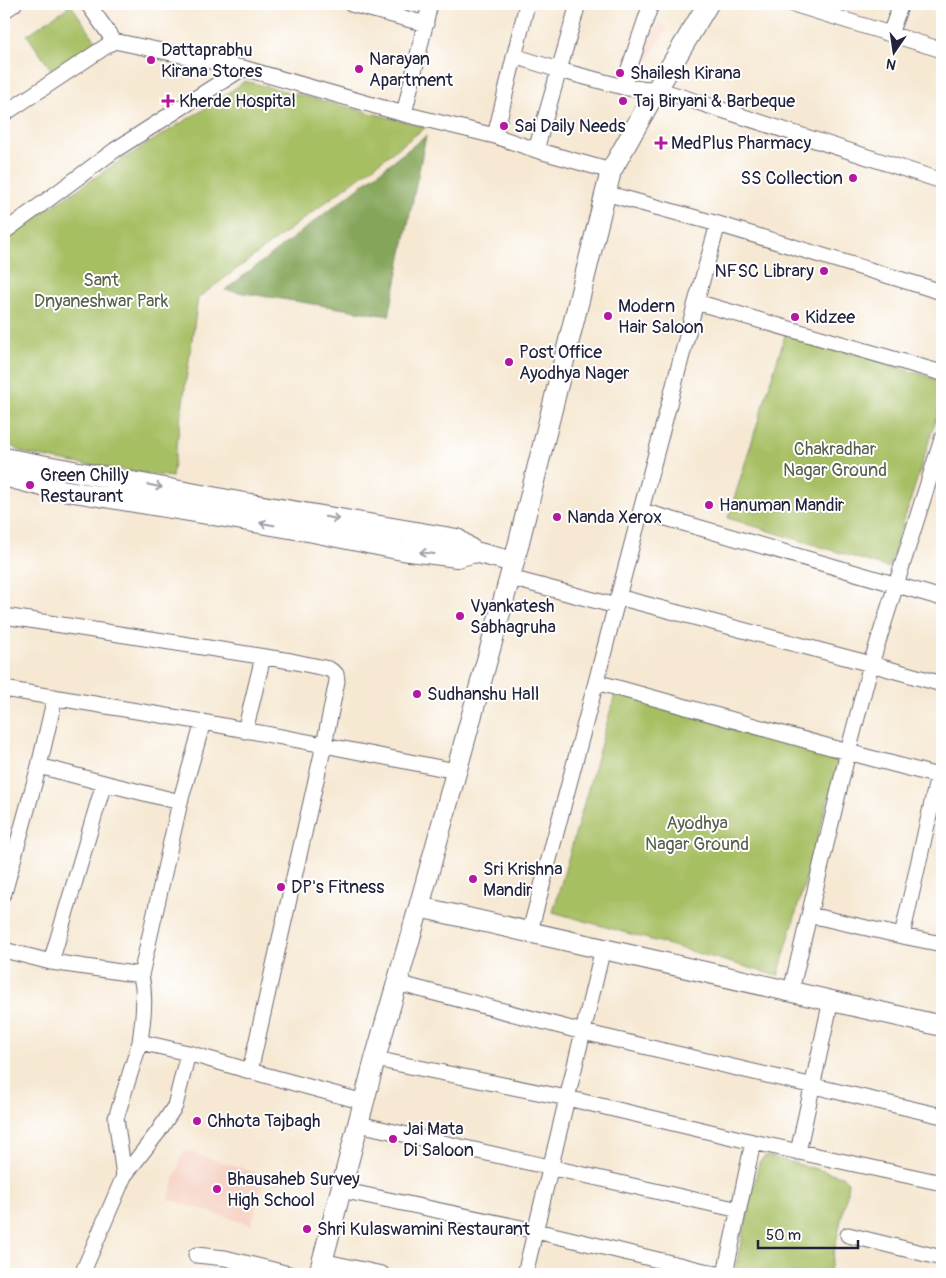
<svg xmlns="http://www.w3.org/2000/svg" width="946" height="1278" viewBox="0 0 946 1278" font-family="Pangolin,sans-serif">
  <rect width="100%" height="100%" fill="#fff"/>
  <filter id="ink" filterUnits="userSpaceOnUse"><feTurbulence type="fractalNoise" baseFrequency=".02" numOctaves="2"/><feDisplacementMap in="SourceGraphic" scale="10" xChannelSelector="R" yChannelSelector="G"/><feConvolveMatrix kernelMatrix="1 2 1 2 8 2 1 2 1" color-interpolation-filters="sRGB"/></filter>
  <filter id="wash" filterUnits="userSpaceOnUse"><feTurbulence type="fractalNoise" baseFrequency=".0096" numOctaves="4" result="noise"/><feDisplacementMap in="SourceGraphic" scale="20" xChannelSelector="R" yChannelSelector="G"/><feGaussianBlur stdDeviation="1.12" result="paint"/><feColorMatrix in="noise" values="0 0 0 0 0 0 0 0 0 0 0 0 0 0 0 0 0 1.4 0 .05"/><feComposite in="paint" operator="in"/></filter>
  <g filter="url(#wash)">
    <rect width="100%" height="100%" fill="#f6e8d2"/>
    <path fill="#f6d2c4" d="M660 23 668 29 644 65 633 62Z
      M184 1150 266 1176 251 1225 168 1199Z"/>
    <path fill="#a7bf64" stroke="#647050" d="M71 5 98 44 54 74 27 35Z
      M245 81 426 127 198 298 172 477 69 462 24 453 4 442V239L118 162 217 101Z
      M786 332 942 381V400L889 568 728 518Z
      M616 691 841 755 778 976 553 912Z
      M768 1156 842 1176 848 1182 847 1193 829 1274H734L759 1162 763 1158Z"/>
    <path fill="#85a65a" stroke="#54644a" d="M426 136 389 316 225 290Z"/>
  </g>
  <g filter="url(#ink)">
    <g fill="none" stroke-linecap="round" stroke-linejoin="round">
      <g stroke="#6c6770" stroke-width="17">
        <path id="street" d="M88 4 114 41
          M351 4 426 24
          M793 4 942 50
          M4 11 14 4
          M890 34 901 4
          M514 56 559 70 627 88 657 89 942 181
          M623 86 651 4
          M4 114 114 41 243 68 404 114 495 136 536 150 611 171
          M404 114 430 4
          M495 136 527 4
          M536 150 578 4
          M605 193 718 224 696 302 618 597 871 664 942 684
          M718 224 942 292
          M4 232 115 150 243 68
          M696 302 942 373
          M642 511 942 598
          M509 579 518 580 616 606
          M618 597 596 682 848 752 942 777
          M4 616 291 661 329 669 336 674 337 681 324 745 250 1071 364 1102
          M4 689 203 722 324 745 456 771
          M55 697 39 766 104 783
          M245 731 263 657
          M4 893 39 766
          M810 915 902 936 938 776
          M530 931 596 682
          M902 936 942 944
          M4 950 51 962 141 975 180 802 203 722
          M51 962 104 783 180 802
          M141 975C146 998 143 1019 140 1042L188 1053 250 1071
          M397 983 583 1032 942 1116
          M791 991 848 752 871 664 942 439
          M375 1059 567 1098 753 1142 725 1274
          M359 1124 739 1210
          M753 1142 942 1183
          M798 1152 831 1000
          M124 1176 158 1132 175 1106 188 1053
          M341 1190 536 1231 717 1274
          M848 1235 942 1258
          M196 1255 225 1258 289 1274
          M322 1261 382 1274
          M82 1274 124 1176 116 1118 140 1042
          M525 1274 603 948"/>
      </g>
      <g stroke="#6c6770" stroke-width="22">
        <path id="secondary" d="M4 458 239 502 457 539 475 552 514 562
          M4 476 50 488 225 517 313 532 402 550 457 557 475 552
          M419 907 942 1026
          M319 1274 375 1059 419 907 514 562 611 171 657 89 708 4"/>
      </g>
      <use href="#street" stroke="#fff" stroke-width="15"/>
      <use href="#secondary" stroke="#fff" stroke-width="20"/>
    </g>
    <defs><path id="oneway-shaft" d="M-6 0H5M1.5-3L5.5 0L1.5 3" fill="none" stroke-width="1.6" stroke-linecap="round" stroke-linejoin="round" transform="scale(1.25)"/></defs>
    <g stroke="#9c9ca7">
      <use href="#oneway-shaft" transform="translate(155 486) rotate(11)"/>
      <use href="#oneway-shaft" transform="translate(332 518) rotate(10)"/>
      <use href="#oneway-shaft" transform="translate(267 524) rotate(-170)"/>
      <use href="#oneway-shaft" transform="translate(427 553) rotate(-172)"/>
    </g>
  </g>
  <g fill="#b5179e" stroke="#fff" stroke-width="2">
    <circle cx="151" cy="60" r="5"/>
    <circle cx="359" cy="69" r="5"/>
    <circle cx="620" cy="73" r="5"/>
    <path d="M165.5 93.5h5v5h5v5h-5v5h-5v-5h-5v-5h5z"/>
    <circle cx="623" cy="101" r="5"/>
    <circle cx="504" cy="126" r="5"/>
    <path d="M658.5 135.5h5v5h5v5h-5v5h-5v-5h-5v-5h5z"/>
    <circle cx="853" cy="178" r="5"/>
    <circle cx="824" cy="271" r="5"/>
    <circle cx="608" cy="316" r="5"/>
    <circle cx="795" cy="317" r="5"/>
    <circle cx="509" cy="362" r="5"/>
    <circle cx="30" cy="485" r="5"/>
    <circle cx="709" cy="505" r="5"/>
    <circle cx="557" cy="517" r="5"/>
    <circle cx="460" cy="616" r="5"/>
    <circle cx="417" cy="694" r="5"/>
    <circle cx="473" cy="879" r="5"/>
    <circle cx="281" cy="887" r="5"/>
    <circle cx="197" cy="1121" r="5"/>
    <circle cx="393" cy="1139" r="5"/>
    <circle cx="217" cy="1189" r="5"/>
    <circle cx="307" cy="1229" r="5"/>
  </g>
  <g text-anchor="middle" dominant-baseline="central" stroke-width="4" stroke-linejoin="round" paint-order="stroke">
    <g font-size="18" fill="#22223b" stroke="#fff" text-anchor="start">
      <text x="161" y="50">Dattaprabhu<tspan x="161" dy="21">Kirana Stores</tspan></text>
      <text x="369" y="59">Narayan<tspan x="369" dy="21">Apartment</tspan></text>
      <text x="630" y="73">Shailesh Kirana</text>
      <text x="179" y="101">Kherde Hospital</text>
      <text x="633" y="101">Taj Biryani &amp; Barbeque</text>
      <text x="514" y="126">Sai Daily Needs</text>
      <text x="671" y="143">MedPlus Pharmacy</text>
      <text x="843" y="178" text-anchor="end">SS Collection</text>
      <text x="814" y="271" text-anchor="end">NFSC Library</text>
      <text x="618" y="306">Modern<tspan x="618" dy="21">Hair Saloon</tspan></text>
      <text x="805" y="317">Kidzee</text>
      <text x="519" y="352">Post Office<tspan x="519" dy="21">Ayodhya Nager</tspan></text>
      <text x="40" y="475">Green Chilly<tspan x="40" dy="21">Restaurant</tspan></text>
      <text x="719" y="505">Hanuman Mandir</text>
      <text x="567" y="517">Nanda Xerox</text>
      <text x="470" y="606">Vyankatesh<tspan x="470" dy="21">Sabhagruha</tspan></text>
      <text x="427" y="694">Sudhanshu Hall</text>
      <text x="483" y="869">Sri Krishna<tspan x="483" dy="21">Mandir</tspan></text>
      <text x="291" y="887">DP's Fitness</text>
      <text x="207" y="1121">Chhota Tajbagh</text>
      <text x="403" y="1129">Jai Mata<tspan x="403" dy="21">Di Saloon</tspan></text>
      <text x="227" y="1179">Bhausaheb Survey<tspan x="227" dy="21">High School</tspan></text>
      <text x="317" y="1229">Shri Kulaswamini Restaurant</text>
    </g>
    <g font-size="18" fill="#57614b" stroke="#fff">
      <text x="101" y="280">Sant<tspan x="101" dy="21">Dnyaneshwar Park</tspan></text>
      <text x="835" y="449">Chakradhar<tspan x="835" dy="21">Nagar Ground</tspan></text>
      <text x="697" y="823">Ayodhya<tspan x="697" dy="21">Nagar Ground</tspan></text>
    </g>
  </g>
  <rect width="946" height="1278" fill="none" stroke="#fff" stroke-width="20"/>
  <g transform="translate(894 52) rotate(193)" stroke="#ffffff" stroke-width="4" paint-order="stroke">
  <path d="M0-4L9 19L0 12L-9 19Z" fill="#22223b"/>
  <text y="-8" font-size="14" font-weight="bold" text-anchor="middle" fill="#22223b">N</text>
  </g>
  <path d="M758 1240v8h100v-8" fill="none" stroke="#22223b" stroke-width="2.5"/>
  <text x="766" y="1240" font-size="15" fill="#22223b" stroke="#ffffff" stroke-width="4" paint-order="stroke">50 m</text>
</svg>
